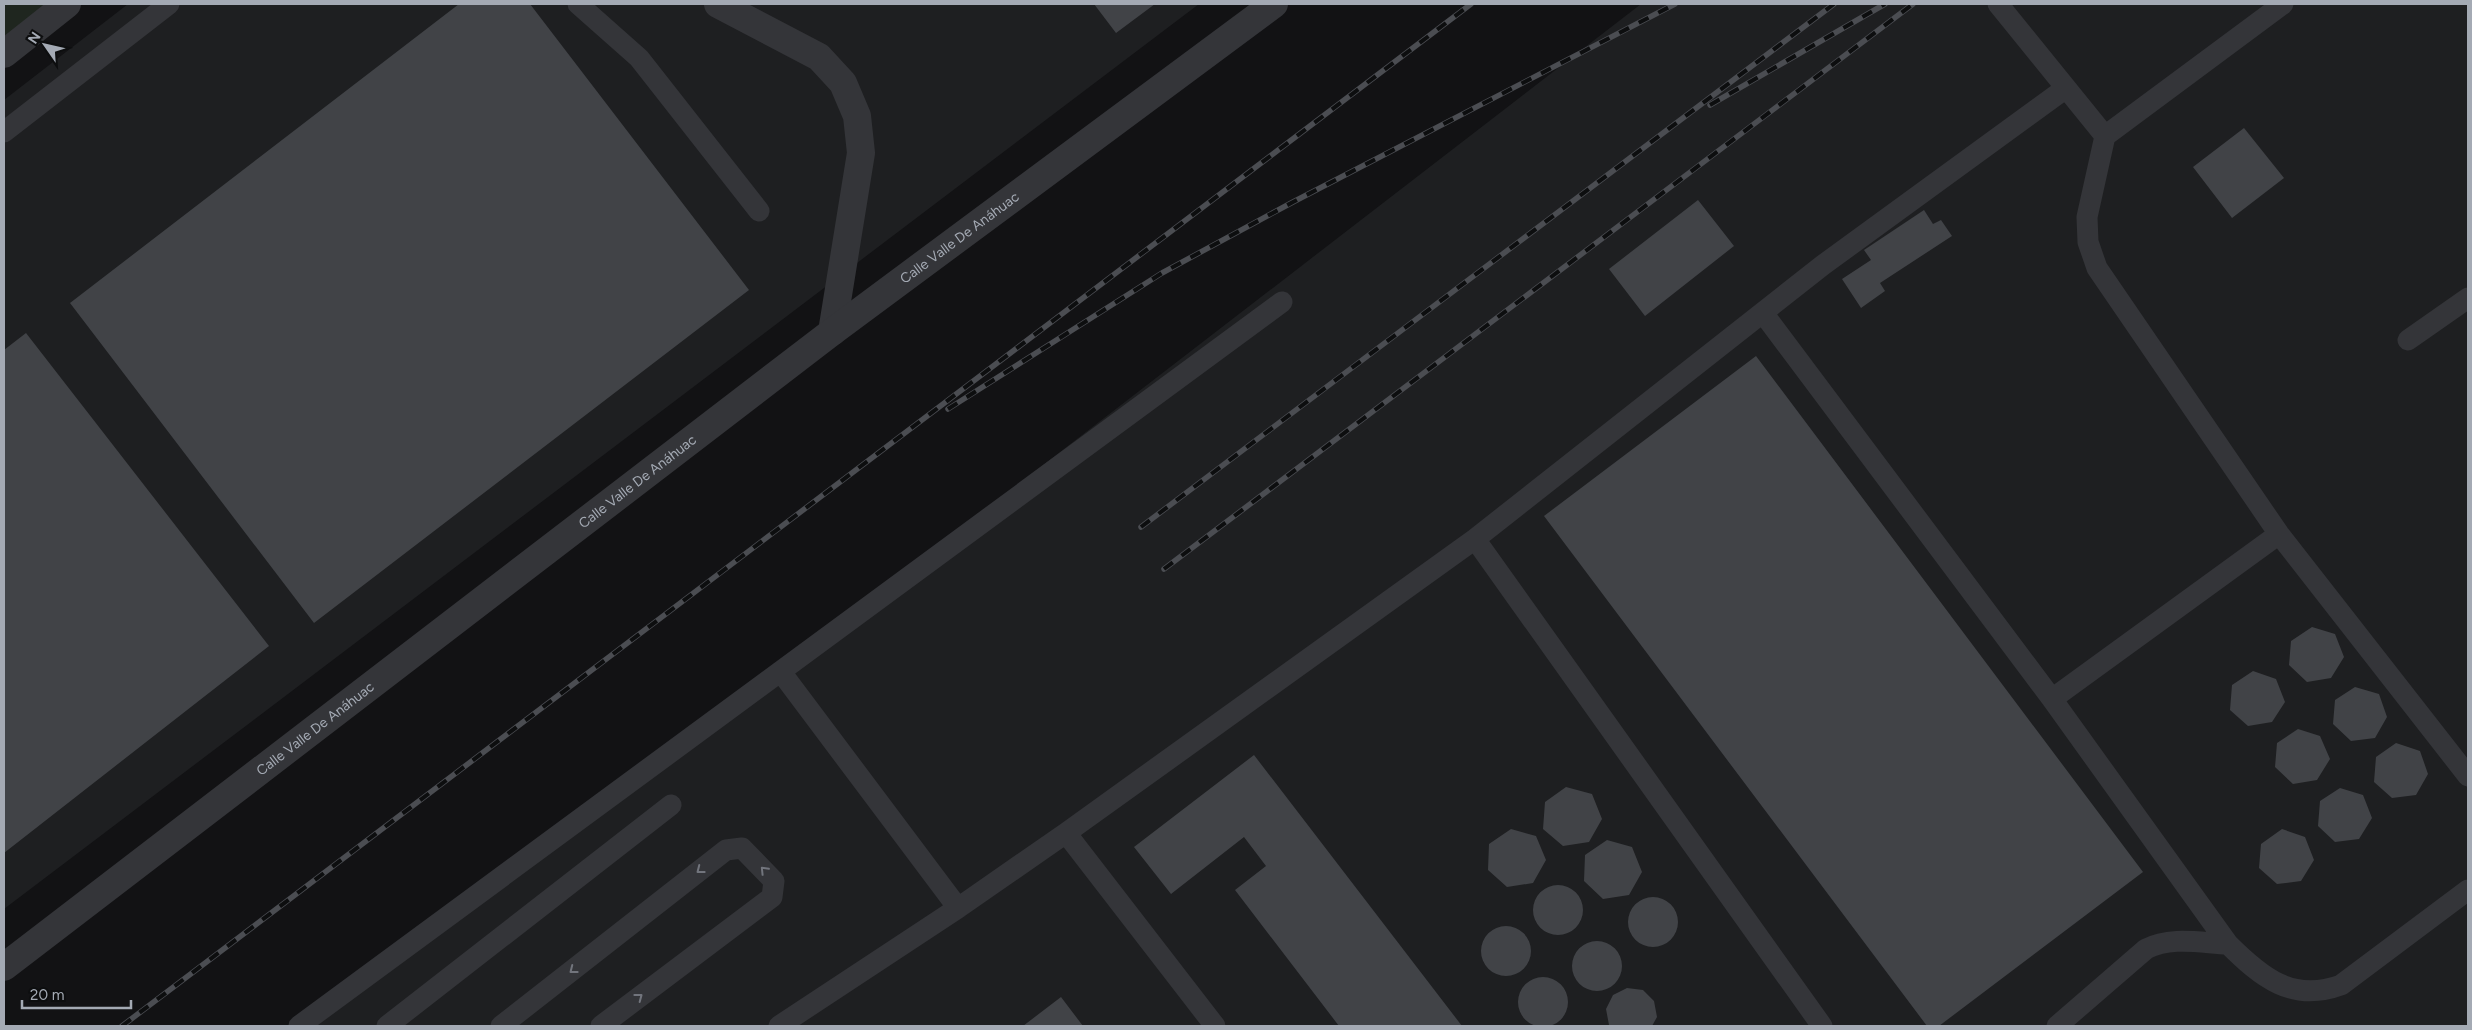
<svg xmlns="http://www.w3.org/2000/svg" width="2472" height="1030" viewBox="0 0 2472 1030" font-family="Figtree,sans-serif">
  <rect width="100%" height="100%" fill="#121214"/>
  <path fill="#1e1f21" d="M128 4H1199L4 909V100Z
    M1641 4H2468V1026H316Z"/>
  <path fill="#1f261f" d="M4 4H67L4 54Z"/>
  <path fill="#414347" d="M459 4H530L749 290 314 623 70 303Z
    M1094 4H1155L1116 33Z
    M2244 128 2284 178 2232 218 2193 167Z
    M1698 200 1734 246 1645 316 1609 269Z
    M1924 210 1933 224 1941 220 1952 236 1880 283 1885 291 1861 308 1842 279 1871 260 1864 250Z
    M26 333 269 646 4 853V350Z
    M1756 356 2143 872 1939 1026H1927L1544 516Z
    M2312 627 2335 634 2344 657 2331 678 2307 682 2289 665 2291 641Z
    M2253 671 2276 679 2285 702 2272 722 2248 726 2230 710 2232 685Z
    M2355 687 2379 694 2387 717 2375 738 2351 741 2333 724 2335 700Z
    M2298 729 2320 736 2330 759 2317 780 2293 784 2275 767 2277 743Z
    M2396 743 2420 751 2428 774 2416 795 2392 798 2374 782 2376 757Z
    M1254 755 1462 1026H1339L1235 890 1266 866 1244 837 1171 894 1134 847Z
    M1566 787 1592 794 1602 819 1589 842 1563 846 1543 829 1545 802Z
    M2340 788 2363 795 2372 818 2359 839 2335 842 2318 826 2320 801Z
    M1511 829 1536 836 1546 860 1533 883 1507 887 1488 870 1489 844Z
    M2282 829 2305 837 2314 860 2301 881 2277 884 2259 868 2261 844Z
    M1607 840 1632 847 1642 872 1629 895 1603 899 1584 881 1585 855Z
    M1533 910a25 25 0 1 1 50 0a25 25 0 1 1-50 0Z
    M1628 922a25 25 0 1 1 50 0a25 25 0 1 1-50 0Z
    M1481 951a25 25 0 1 1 50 0a25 25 0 1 1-50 0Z
    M1572 966a25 25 0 1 1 50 0a25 25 0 1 1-50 0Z
    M1518 1002a25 25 0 1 1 50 0a25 25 0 1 1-50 0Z
    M1627 988 1643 990 1654 1001 1657 1017 1652 1026 1609 1025 1606 1009 1613 995Z
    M1061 997 1083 1026H1023Z"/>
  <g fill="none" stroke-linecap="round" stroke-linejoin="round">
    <path stroke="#343539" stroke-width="21" d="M578 4 639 58 759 211
      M1998 4 2105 136
      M2283 4 2105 136 2087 217 2088 242 2097 268 2279 534 2468 776
      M4 132 169 4
      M1763 313 2052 699 2228 944C2261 977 2292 1003 2341 985L2468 890
      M2408 340 2468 298
      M1475 539 1822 1026
      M781 672 958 908
      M2052 699 2279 534
      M1066 833 1215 1026
      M299 1026 1282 302
      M387 1026 671 805
      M501 1026 726 850 742 848 774 881 772 897 601 1026
      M779 1026 958 908 1066 833 1475 539 1823 265 2066 88
      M2057 1026 2146 949C2171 936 2201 943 2228 944"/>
    <g stroke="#343539" stroke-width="28">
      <path d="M718 4 819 57 843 83 857 116 861 153 832 332"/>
      <path d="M4 54 67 4"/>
      <path id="s1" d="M4 967 832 332 1274 4"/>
    </g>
    <g stroke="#4b4d52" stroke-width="5.5">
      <path id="rail" d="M1710 105 1885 4
        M948 409 1162 273 1293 202 1675 4
        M1141 527 1834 4
        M1164 569 1913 4
        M122 1026 1471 4"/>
    </g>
    <use href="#rail" stroke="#0d0e0f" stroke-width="4" stroke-dasharray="11" stroke-linecap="butt"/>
  </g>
  <defs><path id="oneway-chevron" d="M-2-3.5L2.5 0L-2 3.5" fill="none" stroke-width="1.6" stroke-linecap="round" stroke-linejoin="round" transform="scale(1.25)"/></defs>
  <g stroke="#72757d">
    <use href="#oneway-chevron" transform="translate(700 870) rotate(142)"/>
    <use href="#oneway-chevron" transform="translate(764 870) rotate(-134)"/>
    <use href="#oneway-chevron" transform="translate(573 970) rotate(142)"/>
    <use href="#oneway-chevron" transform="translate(639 997) rotate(-37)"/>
  </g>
  <g text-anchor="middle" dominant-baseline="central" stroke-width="4" stroke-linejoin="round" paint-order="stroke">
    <g font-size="14" fill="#a4aab4" stroke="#0d0e0f">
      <text stroke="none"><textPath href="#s1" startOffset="1202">Calle Valle De Anáhuac</textPath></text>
      <text stroke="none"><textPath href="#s1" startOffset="798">Calle Valle De Anáhuac</textPath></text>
      <text stroke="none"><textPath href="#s1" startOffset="392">Calle Valle De Anáhuac</textPath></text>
    </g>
  </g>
  <rect width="2472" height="1030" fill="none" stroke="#a4aab4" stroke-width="10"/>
  <g transform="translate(45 45) rotate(304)" stroke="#0d0e0f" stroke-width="4" paint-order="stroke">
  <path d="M0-4L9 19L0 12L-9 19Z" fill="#a4aab4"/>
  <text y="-8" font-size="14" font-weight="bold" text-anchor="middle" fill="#a4aab4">N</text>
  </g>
  <path d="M22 1000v8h109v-8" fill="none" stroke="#a4aab4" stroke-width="2.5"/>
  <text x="30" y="1000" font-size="15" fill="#a4aab4" stroke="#0d0e0f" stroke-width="4" paint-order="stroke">20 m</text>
</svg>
